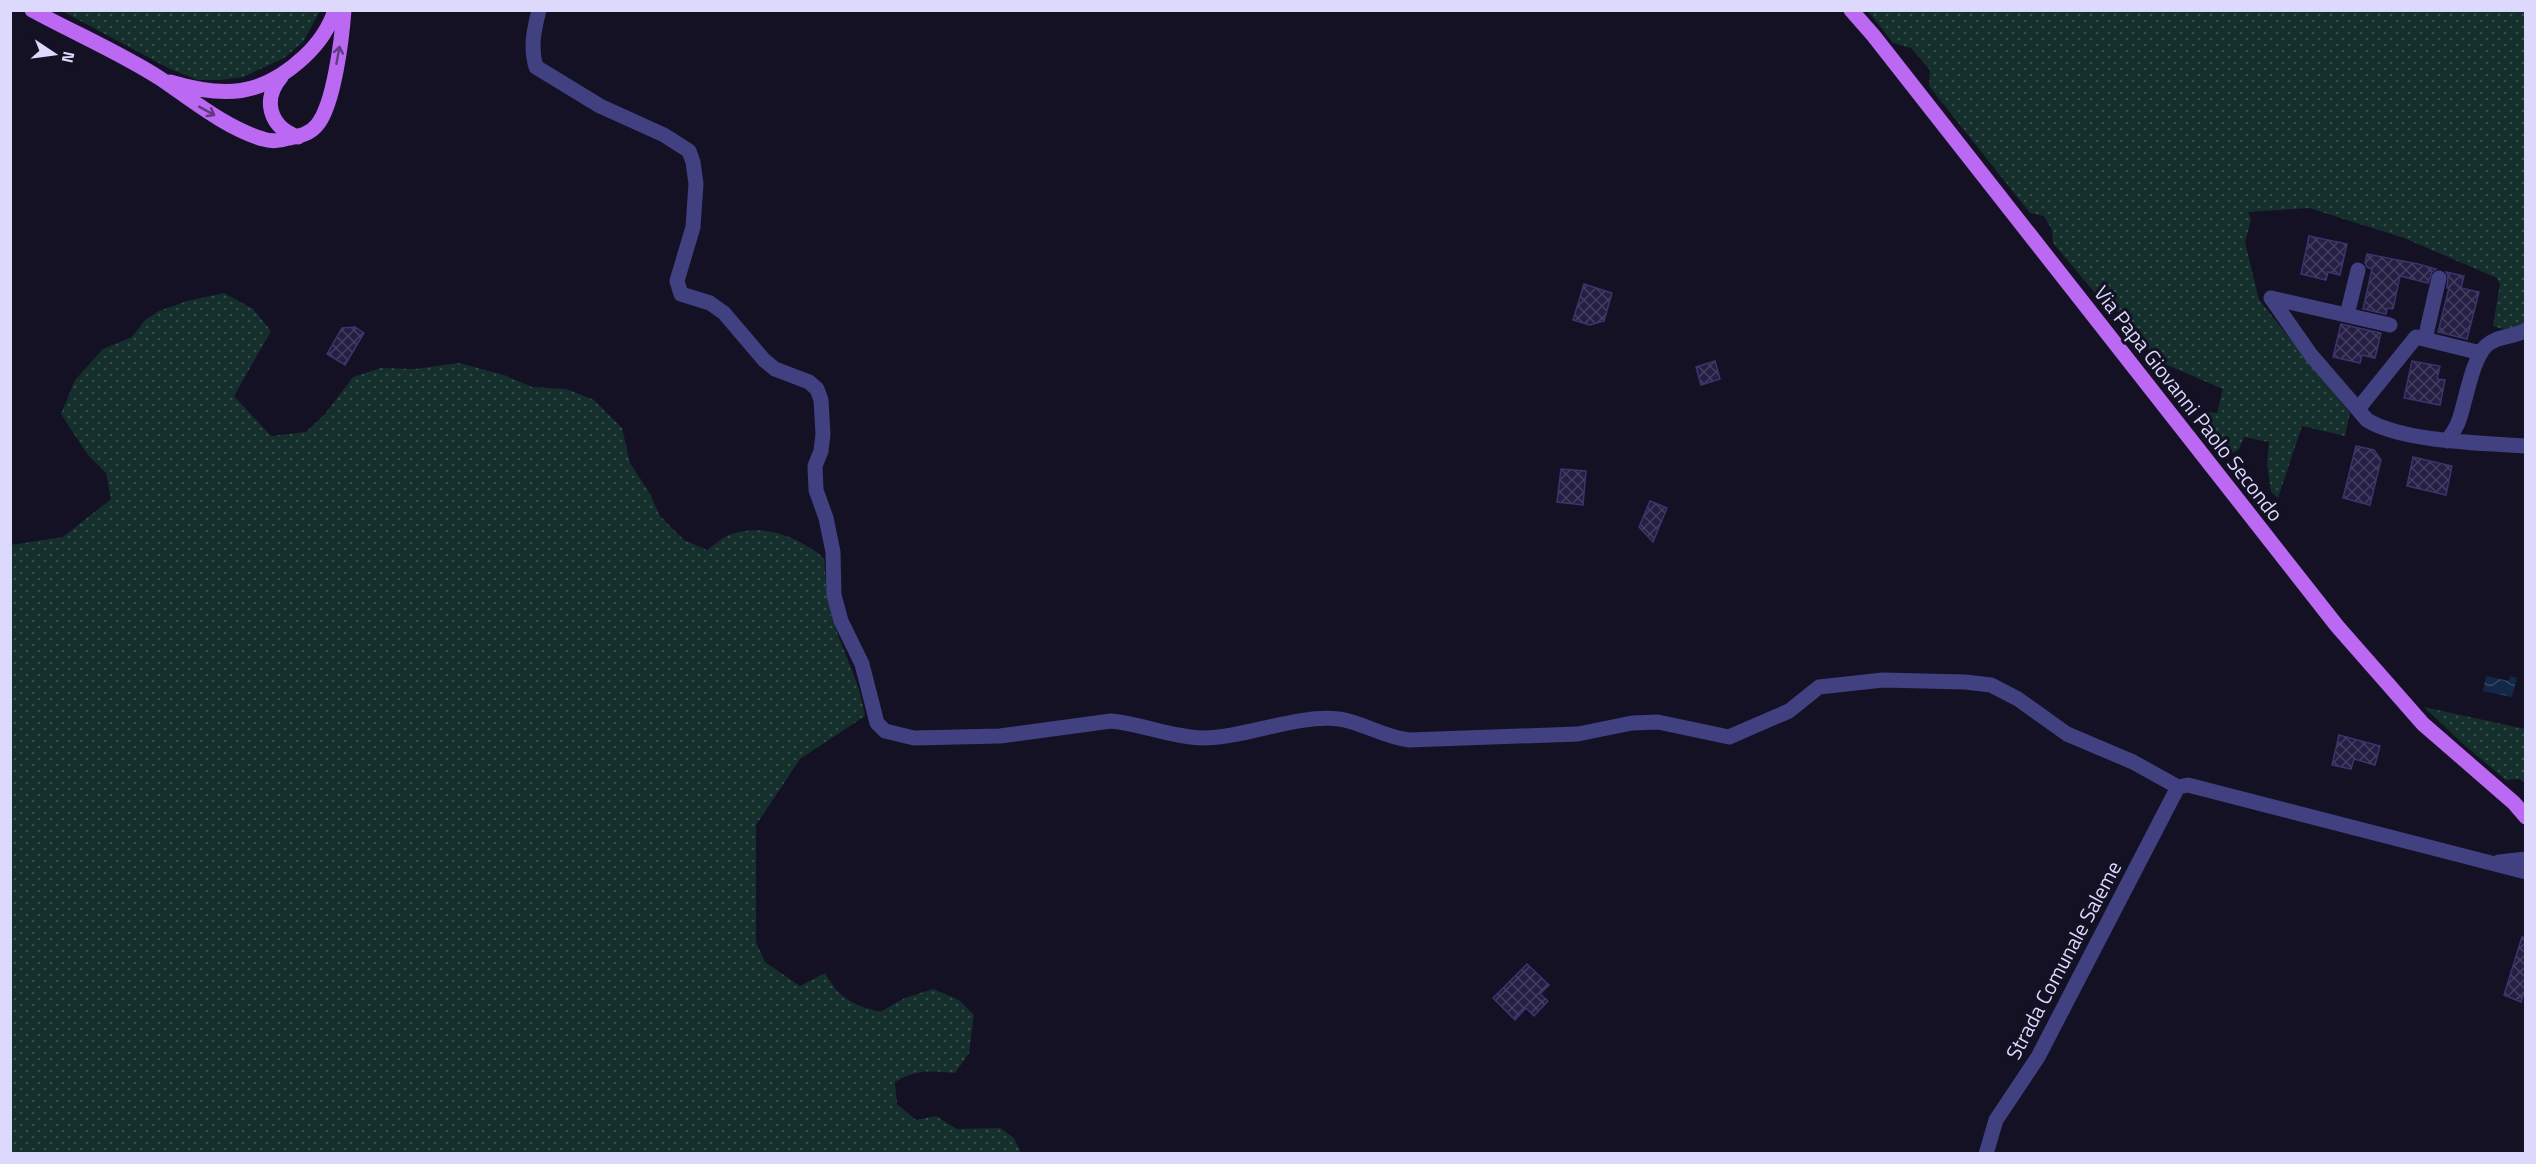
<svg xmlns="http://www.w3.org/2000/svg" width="2536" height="1164" viewBox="0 0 2536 1164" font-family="'Titillium Web',sans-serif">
  <defs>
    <pattern id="grass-dots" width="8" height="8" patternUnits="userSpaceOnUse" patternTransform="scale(1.5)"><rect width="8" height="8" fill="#152f2d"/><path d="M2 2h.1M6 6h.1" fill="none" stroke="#364d4c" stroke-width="1.8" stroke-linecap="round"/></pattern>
    <pattern id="water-waves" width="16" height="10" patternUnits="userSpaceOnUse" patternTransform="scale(1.5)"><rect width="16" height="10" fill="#132848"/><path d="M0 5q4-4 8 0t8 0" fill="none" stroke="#354763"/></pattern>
    <pattern id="building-cross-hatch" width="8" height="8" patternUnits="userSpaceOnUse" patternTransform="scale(1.5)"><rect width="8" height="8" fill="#251f44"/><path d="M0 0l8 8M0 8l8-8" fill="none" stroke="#443f60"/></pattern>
  </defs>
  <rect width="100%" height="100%" fill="#141125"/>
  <path fill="url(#grass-dots)" d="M62 11H320L303 42 284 58 243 77 221 80H198L170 69Z
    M1868 11H2525V323L2510 331 2493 326 2500 284 2497 278 2404 238 2309 208 2248 212 2251 220 2245 242 2259 300 2350 413 2345 436 2302 426 2278 498 2271 492 2267 464 2269 442 2244 437 2239 449 2233 453 2220 449 2201 424 2202 417 2208 412 2217 413 2223 389 2165 364 2142 343 2141 332H2135L2117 311 2111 312 2053 243 2052 230 2044 216 2030 213 1929 86 1930 70 1911 48 1893 43Z
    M224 293 253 309 271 331 234 396 271 436 306 432 325 414 353 377 381 368 415 369 459 363 504 375 532 387 566 389 594 400 622 428 630 463 649 492 660 516 684 540 707 550C714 545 723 537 731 534 764 523 799 537 824 558 826 581 827 605 835 627 846 658 860 683 865 716L800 759 756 825V942L765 962 800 986 825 973C840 999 851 1004 880 1012L905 998 933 989 959 1000 974 1015 969 1053 955 1073C931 1071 916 1069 895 1082L897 1104 916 1120 936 1116 957 1129 1000 1128 1014 1138 1021 1153 11 1154V545L63 537 111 499 106 473 88 455 61 414 75 380 103 349 132 337 145 320 159 311 187 301Z
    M2424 707 2525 729V783L2519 779 2506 780 2463 744Z"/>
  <path fill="url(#water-waves)" d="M2486 676 2509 681 2510 676 2517 678 2512 697 2483 691Z"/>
  <path fill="url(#building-cross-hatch)" stroke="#3d336e" stroke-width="1.5" d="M2309 236 2347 244 2340 275 2328 272 2326 280 2301 274Z
    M2367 254 2418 264 2436 269 2432 272 2428 283 2400 276 2393 309 2387 308 2386 314 2363 309 2372 269 2367 267 2365 263Z
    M2446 272 2464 276 2461 288 2479 292 2467 339 2438 332 2449 288H2447L2448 276Z
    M1584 284 1612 293 1604 321 1590 325 1573 320Z
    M2341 324 2381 333 2375 358 2362 355 2360 363 2333 357Z
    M355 327 364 333 345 365 327 354 342 328Z
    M1715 361 1720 379 1701 385 1696 367Z
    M2412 361 2440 366 2437 379 2445 380 2440 405 2404 398Z
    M2356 446 2374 450 2381 460 2370 505 2343 498Z
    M2413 457 2452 466 2446 495 2407 486Z
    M1561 469 1586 471 1583 505 1557 502Z
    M1650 501 1667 508 1653 542 1639 527Z
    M2339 735 2380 746 2375 765 2354 759 2351 769 2332 765Z
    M2522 937 2526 938V987L2521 1002 2504 995Z
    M1527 964 1549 985 1540 994 1548 1001 1534 1016 1526 1008 1515 1020 1493 998Z"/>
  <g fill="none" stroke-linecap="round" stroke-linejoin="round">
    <path stroke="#414080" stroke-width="15" d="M539 10C534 30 530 47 536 67L600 106 664 135 689 151 693 162 696 184 693 227 677 281 681 294 710 303 724 313 764 360 775 369 809 382 817 389 821 400 823 434 821 451 815 466 816 490 826 518 833 552 834 595 841 621 862 664 877 723 885 731 914 738 1000 736 1111 721C1142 724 1171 737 1202 738 1246 738 1296 714 1339 719 1362 722 1383 737 1409 740L1578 734 1632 723 1658 722 1729 737 1789 711 1819 687 1883 680 1965 682 1991 685 2018 699 2067 734 2133 762 2178 787 2188 785 2526 872
      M2271 298 2311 355 2367 420C2403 442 2482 443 2526 446
      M2271 298 2390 325
      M2347 315 2358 270
      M2425 339 2439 278
      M2358 409 2416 337 2481 353
      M2447 441C2452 434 2457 427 2459 420 2466 401 2472 358 2487 345 2498 335 2513 338 2526 330
      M2499 862 2526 859
      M1986 1154 1996 1120 2038 1057 2178 787"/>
    <path stroke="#bb69f2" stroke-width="15" d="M32 10C74 33 121 53 161 79 192 100 226 128 263 139 272 142 280 141 289 138 300 136 310 134 317 125 334 105 342 38 344 10
      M1851 10 1873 35 2337 626 2423 724 2514 803 2526 817
      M281 77C262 99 269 127 298 137
      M170 82C224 98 261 97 304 57 318 44 329 29 335 10"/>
  </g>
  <defs><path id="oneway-shaft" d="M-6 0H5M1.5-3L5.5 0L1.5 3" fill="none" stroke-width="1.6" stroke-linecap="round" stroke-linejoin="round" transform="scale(1.5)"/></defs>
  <g stroke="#5f3981">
    <use href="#oneway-shaft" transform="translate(338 55) rotate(-80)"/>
    <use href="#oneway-shaft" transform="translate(207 111) rotate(29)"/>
  </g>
  <g text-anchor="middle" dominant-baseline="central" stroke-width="6" stroke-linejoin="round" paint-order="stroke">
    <g font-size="21" fill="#dcd9fc" stroke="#141125">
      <text transform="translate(2189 403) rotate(52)">Via Papa Giovanni Paolo Secondo</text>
      <text transform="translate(2063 960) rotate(-62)">Strada Comunale Saleme</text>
    </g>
  </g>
  <rect width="2536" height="1164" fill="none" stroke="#dcd9fc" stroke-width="24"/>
  <g transform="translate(54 54) rotate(103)" stroke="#141125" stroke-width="4.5" paint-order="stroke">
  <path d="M0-4.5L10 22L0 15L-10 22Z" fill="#dcd9fc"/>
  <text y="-9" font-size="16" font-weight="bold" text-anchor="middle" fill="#dcd9fc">N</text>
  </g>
</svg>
